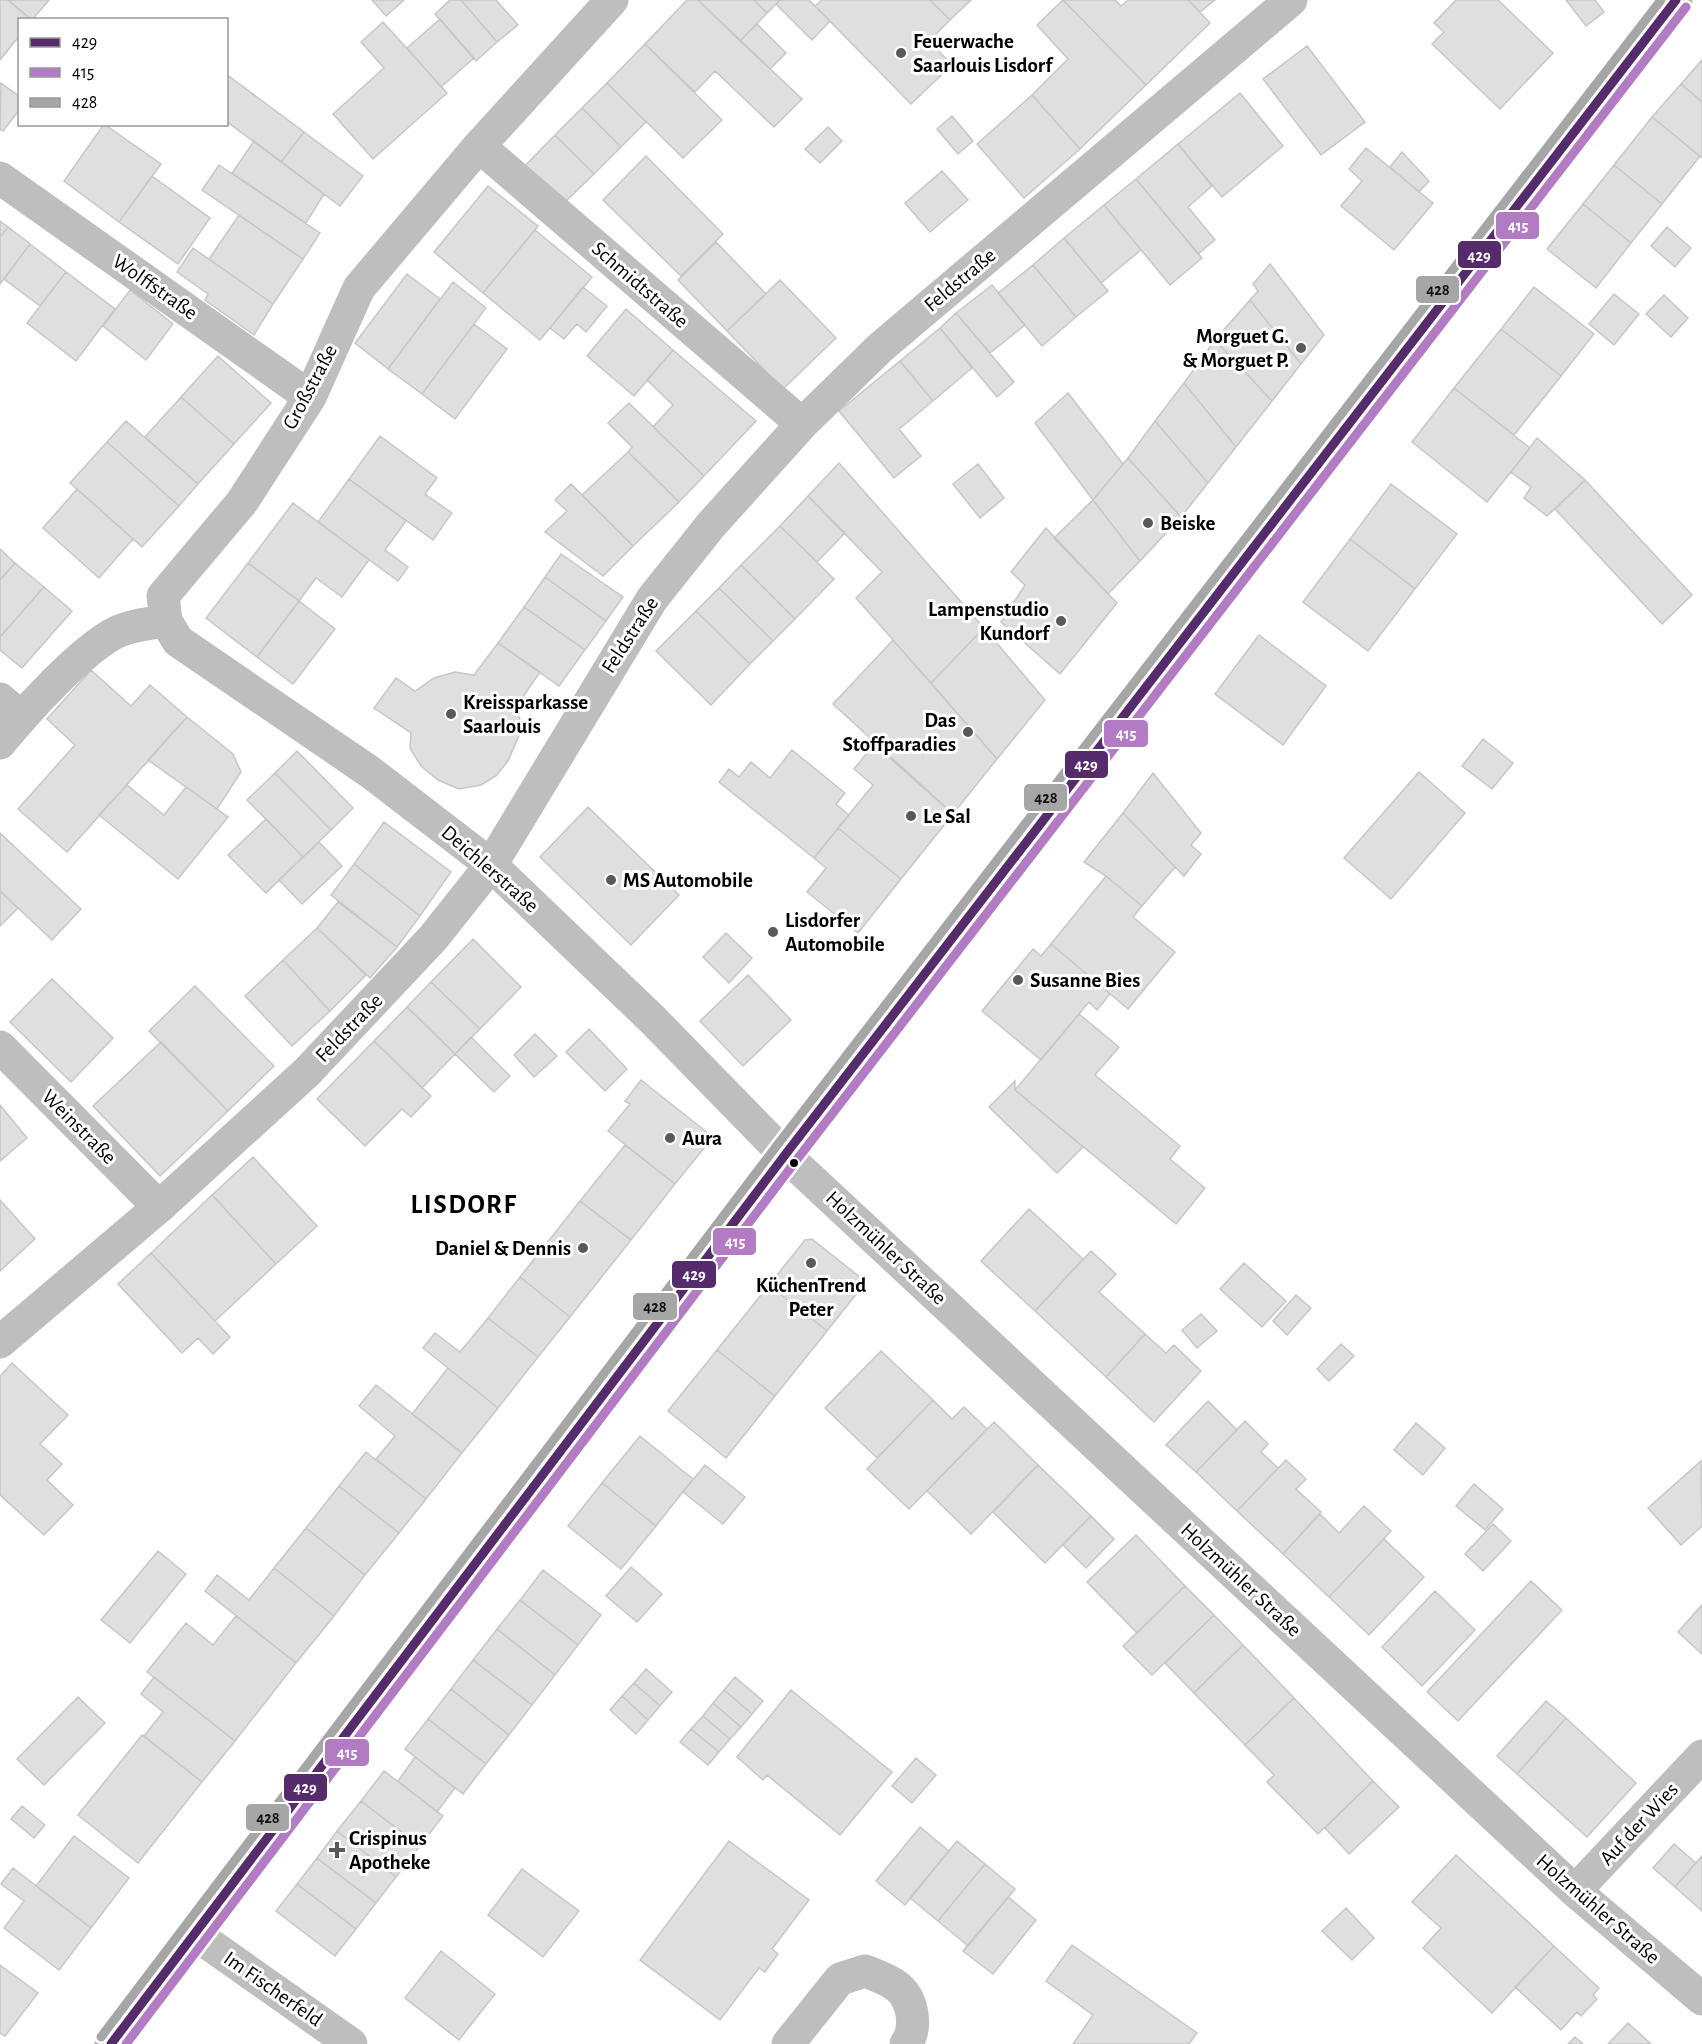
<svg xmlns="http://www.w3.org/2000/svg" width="1702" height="2044" viewBox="0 0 1702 2044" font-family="'Alegreya Sans',sans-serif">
  <rect width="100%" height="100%" fill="#fff"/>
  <path fill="#dfdfdf" stroke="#c7c7c7" stroke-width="1.5" d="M0 0H8L31 20H20V35L0 60Z
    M8 0H49L32 20Z
    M372 0H404L386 16Z
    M450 0H461L497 42 476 61 435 14Z
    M461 0H496L518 25 497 42Z
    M687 0H698L802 99 774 127 715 71 695 92 645 44Z
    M698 0H754L767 13 740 41Z
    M754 0H780L767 13Z
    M780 0H809L830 21 812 40 776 4Z
    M822 0H930L950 20 929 41 952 65 911 104 815 6Z
    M930 0H971L950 20Z
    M1063 0 1146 85 1080 149 1032 95 1068 59 1037 25Z
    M1063 0H1115L1121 6 1128 0H1188L1210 23 1146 85Z
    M1188 0H1215L1200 12Z
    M1456 0H1498L1553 53 1500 109 1432 44 1444 32 1434 23Z
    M1566 0H1595L1604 12 1586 26Z
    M440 19 474 58 441 87 407 48Z
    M383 22 447 93 373 159 333 114 384 68 361 42Z
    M757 24 786 53 770 69 740 41Z
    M645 44 722 120 683 158 607 83Z
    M1307 46 1365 122 1321 155 1263 79Z
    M1702 60V102L1681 84Z
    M226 74 304 132 281 162 226 121Z
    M1 83 20 97V109L3 131 0 129Z
    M607 83 646 122 621 147 582 108Z
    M1681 84 1702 102V158L1652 117Z
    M1240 93 1283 146 1222 197 1178 144Z
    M1032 95 1080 149 1024 198 977 144Z
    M582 108 621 147 594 174 555 135Z
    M952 116 973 141 958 154 937 129Z
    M1652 117 1700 156 1662 204 1614 165Z
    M104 124 161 164 119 222 64 181Z
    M828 127 842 141 820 163 805 149Z
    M304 132 363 176 340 206 281 162Z
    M555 135 594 174 566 201 521 170Z
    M254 141 324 194 306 223 232 173Z
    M1178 144 1212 186 1188 207 1215 240 1198 254 1136 179Z
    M1366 148 1433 203 1394 250 1341 206 1362 181 1349 169Z
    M1402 152 1429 181 1419 192 1390 167Z
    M646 156 723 234 681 276 603 200Z
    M219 165 320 233 303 259 202 190Z
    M1614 165 1662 204 1631 243 1583 204Z
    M942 171 968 200 930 232 905 203Z
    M152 176 210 218 178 264 119 222Z
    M1136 179 1202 258 1170 285 1104 205Z
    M488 186 538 226 483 293 434 252Z
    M1583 204 1631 243 1596 288 1547 249Z
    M1104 205 1141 250 1101 283 1064 238Z
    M239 215 303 259 273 304 209 259Z
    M0 221 8 227 0 237Z
    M8 227 30 244 0 284V237Z
    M1667 227 1691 248 1675 267 1651 246Z
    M535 230 592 277 540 340 483 293Z
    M1064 238 1108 291 1076 317 1033 265Z
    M716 242 766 294 727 331 678 280Z
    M30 244 66 272 40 306 4 279Z
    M193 248 273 304 254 335 205 300 208 294 177 272Z
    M1270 264 1324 335 1301 364 1250 300 1258 291 1253 284Z
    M1033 265 1076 317 1042 346 998 293Z
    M66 272 115 309 76 361 27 323Z
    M407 274 440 299 388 369 355 343Z
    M780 280 836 338 783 389 727 331Z
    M453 282 486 308 422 394 388 369Z
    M992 285 1025 325 990 353 956 313Z
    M583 287 607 306 586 332 577 324 564 339 550 328Z
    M1534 287 1594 334 1561 376 1501 329Z
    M130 290 173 324 146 360 103 326Z
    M1614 294 1639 314 1614 345 1589 324Z
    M1664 295 1688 318 1671 337 1646 314Z
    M1250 300 1301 364 1272 401 1215 340Z
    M626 309 673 350 634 396 587 356Z
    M956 313 1014 382 997 397 940 328Z
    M474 324 507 349 455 419 422 394Z
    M940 328 972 368 933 401 900 361Z
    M1501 329 1561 376 1514 435 1454 388Z
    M1215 340 1272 401 1236 447 1184 383Z
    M673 350 756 421 704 476 653 427 673 405 647 380Z
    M218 356 271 403 234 444 181 397Z
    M900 361 933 401 899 429 921 456 894 478 839 411Z
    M1184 383 1236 447 1208 483 1155 421Z
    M1454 388 1530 448 1487 502 1412 442Z
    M1068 393 1123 464 1093 500 1035 423Z
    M181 397 234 444 198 484 145 437Z
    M629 403 704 476 679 502 628 452 632 447 608 423Z
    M126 421 198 484 179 506 107 442Z
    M1155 421 1208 483 1181 517 1128 458Z
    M380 436 437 478 425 494 452 513 433 540 349 479Z
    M1537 438 1585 480 1547 516 1524 498 1531 487 1511 472Z
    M107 442 179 506 142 547 70 483Z
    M628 452 679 502 633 546 582 495Z
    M1128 458 1181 517 1140 561 1093 500Z
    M839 463 984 628 931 683 856 598 882 572 808 496Z
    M978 464 1004 498 980 518 953 484Z
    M349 479 406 521 385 550 408 567 398 581 318 522Z
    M1585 480 1692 595 1662 624 1555 509Z
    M571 484 633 546 603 576 545 532 567 511 555 500Z
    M1391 484 1457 534 1415 589 1350 539Z
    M77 489 133 539 99 578 43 528Z
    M808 496 845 533 817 562 780 526Z
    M1093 500 1140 561 1108 594 1054 538Z
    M293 503 369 560 342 597 316 578 299 601 248 563Z
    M780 526 834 579 795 619 741 565Z
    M1046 528 1117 603 1060 674 1001 622 1025 585 1011 572Z
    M1350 539 1415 589 1368 651 1303 602Z
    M0 549 15 563 0 580Z
    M561 554 623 597 606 621 545 577Z
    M15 563 44 587 0 637V580Z
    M248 563 299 601 257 657 206 618Z
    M741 565 795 619 773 641 719 588Z
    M545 577 606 621 585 650 524 607Z
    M44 587 72 611 22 668 0 650V637Z
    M719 588 773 641 750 664 696 611Z
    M299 601 335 629 293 684 257 657Z
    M524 607 585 650 559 686 498 643Z
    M696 611 750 664 711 705 656 651Z
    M984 628 1045 700 997 759 931 683Z
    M1259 635 1326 686 1283 745 1215 694Z
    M893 640 997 759 953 814 833 704Z
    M498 643 540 672 516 707 520 720V733L508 761 496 776 481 785 459 789 438 780 421 766 410 748 411 733 374 708 396 678 415 691 434 678 455 672 474 675Z
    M91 670 131 706 150 685 187 717 67 852 18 809 75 745 47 719Z
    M187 717 233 754 241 772 217 809 148 760Z
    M1483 739 1513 763 1492 789 1462 766Z
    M874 744 953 814 901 879 838 828 873 785 854 769Z
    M792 750 845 793 836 804 849 815 814 858 719 782 729 769 739 777 751 762 770 778Z
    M297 751 353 808 331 830 275 773Z
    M1419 772 1465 813 1391 899 1344 858Z
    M275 773 331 830 303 857 247 800Z
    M1153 773 1201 833 1191 845 1201 854 1184 876 1123 813Z
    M127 785 164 815 186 787 228 817 178 879 99 815Z
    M588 807 679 895 631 945 540 857Z
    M1123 813 1175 867 1142 906 1106 876 1084 862Z
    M266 819 303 857 266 893 228 855Z
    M384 822 451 872 420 916 354 864Z
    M838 828 901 879 858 933 807 892 826 868 814 858Z
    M0 833 81 909 52 940 0 891Z
    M319 842 342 866 302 904 279 880Z
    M354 864 420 916 397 947 331 895Z
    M1106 876 1142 906 1133 917 1175 952 1128 1009 1051 944Z
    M0 891 18 908 0 926Z
    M338 902 397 947 370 978 317 928Z
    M317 928 366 975 330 1011 283 960Z
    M726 933 752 958 729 983 703 957Z
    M473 939 521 987 480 1029 431 982Z
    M1051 944 1110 994 1097 1010 1089 1002 1041 1060 982 1011 1033 949 1041 956Z
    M283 960 330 1011 292 1046 245 996Z
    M748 975 791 1020 743 1066 700 1021Z
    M52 979 113 1038 71 1082 10 1022Z
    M431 982 480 1029 455 1054 407 1007Z
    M195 986 274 1066 228 1111 149 1031Z
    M407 1007 455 1054 422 1088 374 1041Z
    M1079 1014 1119 1047 1095 1075 1180 1146 1170 1159 1205 1188 1176 1224 1015 1090Z
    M589 1029 627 1069 605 1091 566 1052Z
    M535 1034 557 1056 534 1077 514 1055Z
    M471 1037 510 1076 494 1092 455 1054Z
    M374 1041 431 1096 411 1117 402 1109 365 1146 317 1099Z
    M161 1042 228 1111 160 1176 93 1106Z
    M641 1080 713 1137 675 1184 608 1131 630 1104 625 1101Z
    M1015 1081V1090L1083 1147 1057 1173 989 1107Z
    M0 1105 27 1138 0 1161Z
    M625 1145 675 1184 631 1240 580 1201Z
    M253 1157 317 1226 276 1264 212 1195Z
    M212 1195 276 1264 215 1321 151 1253Z
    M0 1200 35 1239 0 1271Z
    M580 1201 631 1240 570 1317 520 1277Z
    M1029 1209 1083 1259 1035 1311 981 1261Z
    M812 1239 866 1282 827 1331 769 1285 805 1240Z
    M1091 1251 1116 1274 1099 1292 1145 1334 1106 1377 1035 1311Z
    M151 1253 230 1337 213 1354 198 1338 182 1353 118 1284Z
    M1244 1263 1286 1301 1262 1327 1220 1289Z
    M520 1277 570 1317 538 1357 488 1318Z
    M769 1285 827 1331 775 1396 717 1350Z
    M1296 1295 1311 1308 1287 1335 1273 1321Z
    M1201 1314 1217 1331 1197 1348 1182 1330Z
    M488 1318 538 1357 498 1408 423 1348 435 1333 460 1352Z
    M1145 1334 1166 1353 1174 1345 1201 1371 1154 1422 1106 1377Z
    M1341 1344 1354 1356 1329 1381 1317 1369Z
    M717 1350 775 1396 726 1458 668 1411Z
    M881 1351 933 1400 877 1458 825 1408Z
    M12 1363 68 1415 40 1444 62 1464 47 1480 73 1505 44 1535 0 1495V1376Z
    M448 1368 498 1408 462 1453 412 1414Z
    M376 1385 462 1453 426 1499 376 1459 395 1436 359 1406Z
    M933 1400 952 1419 964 1407 987 1429 909 1509 867 1469Z
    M1208 1401 1237 1430 1196 1472 1166 1445Z
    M1245 1421 1268 1444 1261 1452 1278 1468 1237 1511 1196 1472Z
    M994 1422 1038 1465 971 1534 927 1491Z
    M1416 1423 1445 1448 1423 1475 1394 1450Z
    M640 1436 693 1479 656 1526 602 1483Z
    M366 1452 426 1499 399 1533 339 1486Z
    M1286 1460 1306 1479 1296 1489 1321 1512 1283 1554 1237 1511Z
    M1701 1461 1702 1526 1681 1545 1648 1508Z
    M705 1465 745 1497 723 1524 683 1492Z
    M1038 1465 1091 1516 1045 1563 993 1512Z
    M602 1483 656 1526 621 1569 568 1526Z
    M1474 1484 1503 1509 1485 1530 1456 1506Z
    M339 1486 399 1533 365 1575 306 1528Z
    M1364 1506 1391 1531 1329 1597 1283 1554 1320 1514 1339 1533Z
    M1091 1516 1114 1539 1086 1568 1063 1545Z
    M1493 1524 1511 1541 1483 1571 1465 1554Z
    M306 1528 365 1575 334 1616 274 1568Z
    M1136 1535 1185 1586 1137 1633 1087 1582Z
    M1384 1539 1424 1577 1369 1635 1329 1597Z
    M158 1551 186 1574 130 1643 101 1620Z
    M631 1567 662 1594 637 1622 606 1596Z
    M274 1568 334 1616 296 1663 205 1591 217 1575 249 1600Z
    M543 1570 601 1615 578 1645 520 1600Z
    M1531 1581 1562 1610 1458 1721 1427 1692Z
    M1185 1586 1214 1615 1152 1675 1123 1646Z
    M1435 1591 1475 1630 1422 1686 1382 1647Z
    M520 1600 578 1645 555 1675 497 1629Z
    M1702 1605V1654L1678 1632Z
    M1214 1615 1243 1645 1194 1693 1165 1663Z
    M236 1616 296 1663 235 1741 147 1672 186 1623 213 1645Z
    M497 1629 555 1675 532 1705 473 1660Z
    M1243 1645 1294 1698 1245 1745 1194 1693Z
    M473 1660 532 1705 509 1735 451 1689Z
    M646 1669 672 1692 660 1706 634 1683Z
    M154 1677 235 1741 202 1782 144 1736 163 1712 141 1694Z
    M735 1677 763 1701 752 1714 724 1690Z
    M634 1683 660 1706 648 1720 622 1696Z
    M451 1689 509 1735 486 1764 428 1719Z
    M724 1690 752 1714 741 1727 713 1703Z
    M791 1690 892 1772 840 1835 767 1775 763 1780 737 1757Z
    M622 1696 648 1720 636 1734 610 1710Z
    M78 1697 105 1723 44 1785 17 1759Z
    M1294 1698 1373 1781 1318 1834 1267 1782 1274 1775 1245 1745Z
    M1546 1701 1566 1718 1517 1774 1497 1756Z
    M713 1703 741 1727 730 1739 703 1716Z
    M703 1716 730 1739 719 1752 691 1729Z
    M1566 1718 1636 1783 1587 1837 1517 1774Z
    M428 1719 486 1764 463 1794 405 1749Z
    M691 1729 719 1752 708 1765 680 1742Z
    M142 1735 202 1782 138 1863 78 1815Z
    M415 1757 455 1788 437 1812 398 1781Z
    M916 1758 936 1775 912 1803 892 1786Z
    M384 1771 443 1816 420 1846 361 1801Z
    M1373 1781 1399 1807 1349 1854 1325 1828Z
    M361 1801 420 1846 396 1877 337 1831Z
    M22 1806 45 1825 34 1838 11 1819Z
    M920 1827 949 1851 905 1905 876 1881Z
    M337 1831 396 1877 376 1903 317 1858Z
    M74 1836 129 1878 91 1928 36 1886Z
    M729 1841 809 1900 772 1949 778 1954 765 1972 759 1968 720 2020 640 1960Z
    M957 1841 985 1864 938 1921 910 1898Z
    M1674 1844 1696 1863 1675 1887 1653 1868Z
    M1456 1855 1554 1946 1492 2013 1423 1948 1441 1928 1412 1902Z
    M1702 1856V1911L1675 1887Z
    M317 1858 376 1903 356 1929 297 1884Z
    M985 1864 1015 1889 968 1946 938 1921Z
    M13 1868 91 1928 59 1970 4 1928 24 1901 1 1884Z
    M522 1869 579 1911 543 1957 488 1915Z
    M297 1884 356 1929 335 1956 276 1911Z
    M1008 1897 1036 1920 993 1974 963 1951Z
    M1346 1908 1374 1938 1352 1960 1322 1931Z
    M1072 1945 1197 2033 1189 2044H1073L1093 2015 1046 1981Z
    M1554 1946 1599 1988 1593 1995 1597 1999 1581 2016 1577 2012 1561 2030 1515 1987Z
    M441 1951 495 1994 459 2040 405 1998Z
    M0 1965 38 1993 5 2036 0 2033Z
    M1628 2023 1651 2044H1608Z
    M1575 2037 1583 2044H1568Z"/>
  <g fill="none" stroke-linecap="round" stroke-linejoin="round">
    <path stroke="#bebebe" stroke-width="33" d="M612 0 479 146 359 288 310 397 242 502 163 596 166 621 178 641 370 772 491 865 652 1019 785 1155 1575 1891 1702 1999
      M479 146 802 424
      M0 178 310 397
      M0 699 21 717
      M0 743C25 712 82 649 117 632 132 625 150 623 166 621
      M0 1047 159 1207
      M0 1342 159 1207 307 1072 433 938 491 865 652 599 711 525 802 424 881 347 1291 0
      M1575 1891 1702 1756
      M195 1934 351 2044
      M788 2044 840 1979 865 1971C875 1975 887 1979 895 1985 913 1997 918 2027 906 2044"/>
    <path stroke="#b8b8b8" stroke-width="33" d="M111 2044 785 1155 1676 0"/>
    <g stroke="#fff" stroke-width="14">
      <path id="bus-1" d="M111 2044 785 1155 1676 0"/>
    </g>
    <g stroke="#fff" stroke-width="14">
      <path id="bus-2" d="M126 2044 795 1162 1686 7"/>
    </g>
    <g stroke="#fff" stroke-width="14">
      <path id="bus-3" d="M101 2037 775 1148 1661 0"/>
    </g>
    <use href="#bus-1" stroke="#562b6c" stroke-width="9"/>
    <use href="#bus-2" stroke="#b37bc4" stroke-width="9"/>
    <use href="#bus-3" stroke="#a7a6a6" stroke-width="9"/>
  </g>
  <g fill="#595959" stroke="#fff" stroke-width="2">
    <circle cx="901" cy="53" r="6"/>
    <circle cx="1301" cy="348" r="6"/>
    <circle cx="1148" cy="523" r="6"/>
    <circle cx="1061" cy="621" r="6"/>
    <circle cx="451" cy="714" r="6"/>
    <circle cx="968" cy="732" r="6"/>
    <circle cx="911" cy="816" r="6"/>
    <circle cx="611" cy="880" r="6"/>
    <circle cx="773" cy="932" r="6"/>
    <circle cx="1018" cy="980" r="6"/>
    <circle cx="670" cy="1138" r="6"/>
    <circle cx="583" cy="1248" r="6"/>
    <circle cx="811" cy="1263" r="6"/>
    <path d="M334 1841h6v6h6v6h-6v6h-6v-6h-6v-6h6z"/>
  </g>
  <circle fill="#000" stroke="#fff" stroke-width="2" cx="794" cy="1163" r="5"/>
  <g text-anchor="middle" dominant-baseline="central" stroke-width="6" stroke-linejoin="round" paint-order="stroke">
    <g font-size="21" font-weight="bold" fill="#000" stroke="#fff" text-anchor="start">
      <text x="913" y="41">Feuerwache<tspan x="913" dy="24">Saarlouis Lisdorf</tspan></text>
      <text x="1289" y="336" text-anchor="end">Morguet G.<tspan x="1289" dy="24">&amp; Morguet P.</tspan></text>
      <text x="1160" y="523">Beiske</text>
      <text x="1049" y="609" text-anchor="end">Lampenstudio<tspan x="1049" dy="24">Kundorf</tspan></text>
      <text x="463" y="702">Kreissparkasse<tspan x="463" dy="24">Saarlouis</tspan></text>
      <text x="956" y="720" text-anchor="end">Das<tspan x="956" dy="24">Stoffparadies</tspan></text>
      <text x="923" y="816">Le Sal</text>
      <text x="623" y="880">MS Automobile</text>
      <text x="785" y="920">Lisdorfer<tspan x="785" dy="24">Automobile</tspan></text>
      <text x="1030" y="980">Susanne Bies</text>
      <text x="682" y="1138">Aura</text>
      <text x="571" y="1248" text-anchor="end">Daniel &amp; Dennis</text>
      <text x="811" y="1285" text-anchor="middle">KüchenTrend<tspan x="811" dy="24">Peter</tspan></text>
      <text x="349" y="1838">Crispinus<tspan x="349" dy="24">Apotheke</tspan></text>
    </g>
    <g font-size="21" fill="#000" stroke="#fff">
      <text transform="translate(960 280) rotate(-40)">Feldstraße</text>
      <text transform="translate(640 285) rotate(41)">Schmidtstraße</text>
      <text transform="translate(155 287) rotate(35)">Wolffstraße</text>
      <text transform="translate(310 387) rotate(-62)">Großstraße</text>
      <text transform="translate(630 635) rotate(-57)">Feldstraße</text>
      <text transform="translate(490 869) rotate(41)">Deichlerstraße</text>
      <text transform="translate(349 1028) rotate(-46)">Feldstraße</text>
      <text transform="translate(79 1127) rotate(45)">Weinstraße</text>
      <text transform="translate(886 1248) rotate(43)">Holzmühler Straße</text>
      <text transform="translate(1241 1580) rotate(43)">Holzmühler Straße</text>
      <text transform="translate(1639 1824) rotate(-47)">Auf der Wies</text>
      <text transform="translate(1598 1909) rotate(41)">Holzmühler Straße</text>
      <text transform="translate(273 1989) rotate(35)">Im Fischerfeld</text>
    </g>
    <g font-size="27" font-weight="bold" letter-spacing="1.5" fill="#000" stroke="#fff">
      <text x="464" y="1204">LISDORF</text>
    </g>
  </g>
  <g stroke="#fff" stroke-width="2">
    <rect x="1495" y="211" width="45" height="29" rx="6" fill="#b37bc4"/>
    <rect x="1457" y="240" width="45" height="29" rx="6" fill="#562b6c"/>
    <rect x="1415" y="275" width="45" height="29" rx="6" fill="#a7a6a6"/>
    <rect x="1103" y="719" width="46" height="29" rx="6" fill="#b37bc4"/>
    <rect x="1064" y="750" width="45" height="29" rx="6" fill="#562b6c"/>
    <rect x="1023" y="783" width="45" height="29" rx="6" fill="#a7a6a6"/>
    <rect x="712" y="1227" width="45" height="29" rx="6" fill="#b37bc4"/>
    <rect x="671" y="1260" width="46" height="29" rx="6" fill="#562b6c"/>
    <rect x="632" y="1292" width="46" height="29" rx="6" fill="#a7a6a6"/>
    <rect x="324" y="1738" width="46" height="29" rx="6" fill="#b37bc4"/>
    <rect x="283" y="1773" width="45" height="29" rx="6" fill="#562b6c"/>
    <rect x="245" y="1803" width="45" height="29" rx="6" fill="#a7a6a6"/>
  </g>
  <g font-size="16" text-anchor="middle" font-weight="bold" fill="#fff">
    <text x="1518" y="231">415</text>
    <text x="1479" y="261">429</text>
    <text x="1126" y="739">415</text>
    <text x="1086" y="770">429</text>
    <text x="735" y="1247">415</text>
    <text x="694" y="1280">429</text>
    <text x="347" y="1758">415</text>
    <text x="305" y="1793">429</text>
  </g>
  <g font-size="16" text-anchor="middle" font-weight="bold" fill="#111">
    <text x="1438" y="295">428</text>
    <text x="1046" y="803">428</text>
    <text x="655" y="1312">428</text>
    <text x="268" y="1823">428</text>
  </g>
  <rect x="18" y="18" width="210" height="108" fill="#ffffff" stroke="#999999" stroke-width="1.5"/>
  <rect x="30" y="38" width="30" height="9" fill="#562b6c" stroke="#999999" stroke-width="1.5"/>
  <text x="72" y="48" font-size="18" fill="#000000">429</text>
  <rect x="30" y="68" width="30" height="9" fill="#b37bc4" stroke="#999999" stroke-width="1.5"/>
  <text x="72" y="78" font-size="18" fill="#000000">415</text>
  <rect x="30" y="98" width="30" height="9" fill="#a7a6a6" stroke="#999999" stroke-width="1.5"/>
  <text x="72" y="108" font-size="18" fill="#000000">428</text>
</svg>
